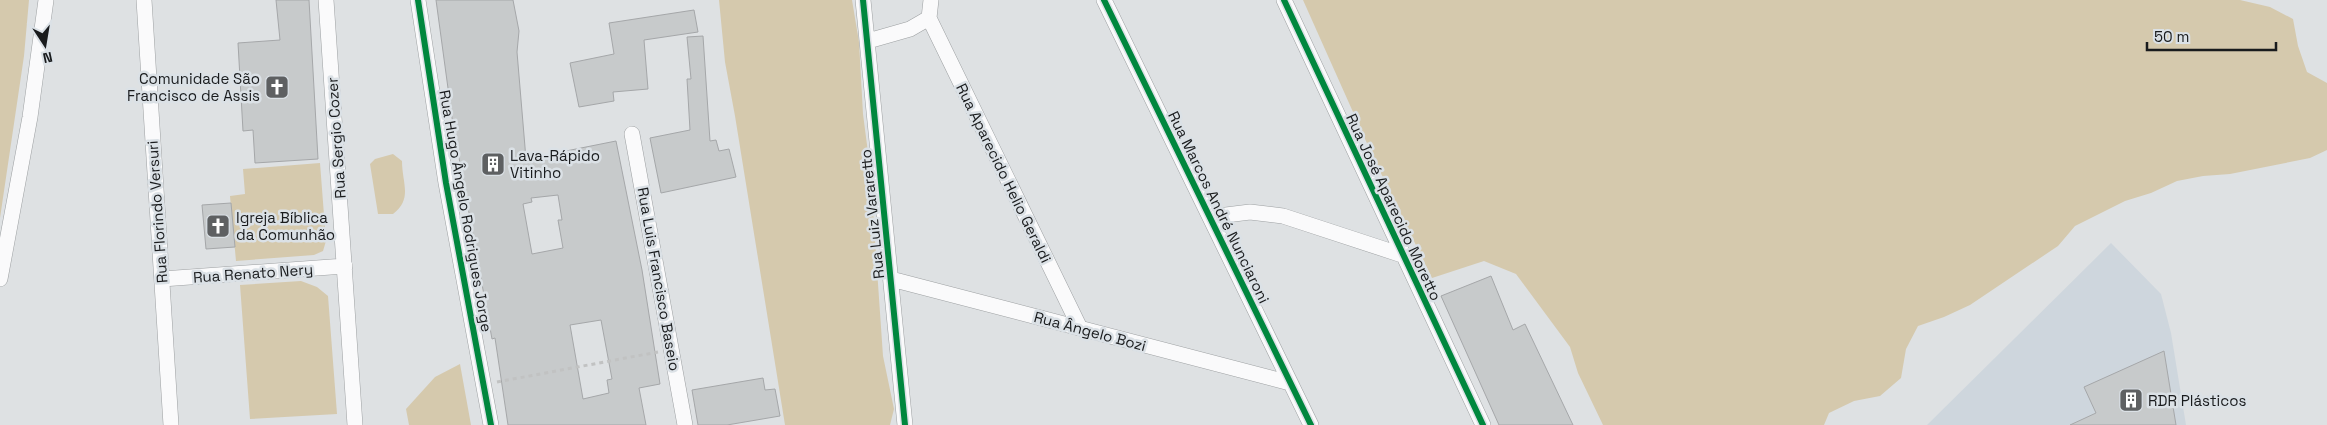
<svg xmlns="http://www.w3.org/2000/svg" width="2327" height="425" viewBox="0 0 2327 425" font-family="'Space Grotesk',sans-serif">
  <rect width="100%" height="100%" fill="#dee1e3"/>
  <path fill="#ced6dd" d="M2111 243 2161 294 2171 333 2186 425H1927Z"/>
  <path fill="#d5c9ad" d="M0 0H29L24 56 0 218Z
    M719 0H852L859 42 863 114 870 168 883 356 894 409 890 425H785L735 116 725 62Z
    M1303 0H2240L2270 7 2293 19 2298 46 2307 72 2327 83V150L2310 158 2230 174 2203 176 2177 181 2151 193 2125 201 2075 226 2058 246 1970 305 1944 317 1918 326 1906 349 1901 378 1880 396 1854 401 1829 413 1824 425H1603L1578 373 1570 347 1516 274 1484 261 1432 278 1374 159Z
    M393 154 402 161C402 183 413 199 393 214H378L370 164 375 159Z
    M320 163 326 241 323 251 314 255 236 261 230 196 245 194 243 169Z
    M301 281 317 287 328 296 337 414 250 419 240 285Z
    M460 364 471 425H409L406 409 435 377Z"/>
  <path fill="#c7cacb" stroke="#a5a7a9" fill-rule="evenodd" d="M276 0H309L318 159 255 163 253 130 243 131 238 43 280 40Z
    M436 0H513L519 31 517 52 526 159 616 141 642 270 660 384 639 388 646 425H508L495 338 492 339 453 125ZM558 195 562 220H558L563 248 532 254 523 204 532 202 531 198ZM601 320 612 379 607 380 609 393 583 399 570 325Z
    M694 10 698 32 644 40 648 89 613 92 614 101 579 107 570 63 614 54 609 23Z
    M703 36 710 141 716 140 719 151 729 149 736 177 661 193 650 138 690 130 687 79H691L687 37Z
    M231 203 235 247 206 249 202 205Z
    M1491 276 1513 330 1525 324 1573 425H1499L1441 296Z
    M2164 351 2176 425H2070L2096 413 2084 387Z
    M763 378 765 390 775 389 780 416 727 425H698L692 390Z"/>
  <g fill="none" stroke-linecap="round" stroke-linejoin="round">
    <g stroke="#9da0a2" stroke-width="16">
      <path id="street" d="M144 0 171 425
        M326 0 355 425
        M418 0 446 183 491 425
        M863 0 905 425
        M1104 0 1311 425
        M1284 0 1483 425
        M929 18 1080 328
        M868 41 910 29 929 18 931 0
        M632 134 685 425
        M1210 217 1250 212 1283 216 1402 255
        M0 279 30 117 46 0
        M162 279 345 266
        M891 279 1290 383"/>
    </g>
    <path stroke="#c1c2c2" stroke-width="3" stroke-dasharray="4 4" stroke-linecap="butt" d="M497 382 658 352"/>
    <use href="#street" stroke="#fafafb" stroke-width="15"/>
    <g stroke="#dbe1e6" stroke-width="9">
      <path id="cycleway" d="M418 0 446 183 491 425
        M863 0 905 425
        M1104 0 1311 425
        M1284 0 1483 425"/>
    </g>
    <use href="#cycleway" stroke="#00873e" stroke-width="6"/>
  </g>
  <defs>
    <g id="church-square" transform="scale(1.25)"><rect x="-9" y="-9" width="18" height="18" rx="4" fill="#5e6062" stroke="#dbe1e6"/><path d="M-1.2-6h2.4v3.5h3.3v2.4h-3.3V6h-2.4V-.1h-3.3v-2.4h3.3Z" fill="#fff"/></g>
    <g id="building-square" transform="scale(1.25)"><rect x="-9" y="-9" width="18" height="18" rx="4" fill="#5e6062" stroke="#dbe1e6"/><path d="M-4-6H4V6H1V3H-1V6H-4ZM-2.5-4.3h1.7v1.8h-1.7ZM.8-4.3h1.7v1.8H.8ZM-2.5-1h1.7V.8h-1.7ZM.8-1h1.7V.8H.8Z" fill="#fff"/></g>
  </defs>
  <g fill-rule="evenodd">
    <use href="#church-square" x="277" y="87"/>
    <use href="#building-square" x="493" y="164"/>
    <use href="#church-square" x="218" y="226"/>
    <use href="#building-square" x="2131" y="400"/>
  </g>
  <g text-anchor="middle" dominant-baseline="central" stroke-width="5" stroke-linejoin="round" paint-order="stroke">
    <g font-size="15" fill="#191b1d" stroke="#dbe1e6" text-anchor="start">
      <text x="260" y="78" text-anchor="end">Comunidade São<tspan x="260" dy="17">Francisco de Assis</tspan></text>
      <text x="510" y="155">Lava-Rápido<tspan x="510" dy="17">Vitinho</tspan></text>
      <text x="236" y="217">Igreja Bíblica<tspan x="236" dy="17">da Comunhão</tspan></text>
      <text x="2148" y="400">RDR Plásticos</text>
    </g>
    <g font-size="15" fill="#191b1d" stroke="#dbe1e6">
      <text transform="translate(336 138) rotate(-94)">Rua Sergio Cozer</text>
      <text transform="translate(1004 173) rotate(64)">Rua Aparecido Helio Geraldi</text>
      <text transform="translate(1219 207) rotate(64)">Rua Marcos André Nunciaroni</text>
      <text transform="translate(1394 207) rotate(65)">Rua José Aparecido Moretto</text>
      <text transform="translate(466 211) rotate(80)">Rua Hugo Ângelo Rodrigues Jorge</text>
      <text transform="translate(157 212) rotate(-94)">Rua Florindo Versuri</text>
      <text transform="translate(872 214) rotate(-96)">Rua Luiz Vararetto</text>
      <text transform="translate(253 273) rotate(-4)">Rua Renato Nery</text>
      <text transform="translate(659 279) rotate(80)">Rua Luis Francisco Baseio</text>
      <text transform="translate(1090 331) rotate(15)">Rua Ângelo Bozi</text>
    </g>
  </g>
  <g transform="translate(45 45) rotate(168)" stroke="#dbe1e6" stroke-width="4" paint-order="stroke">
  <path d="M0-4L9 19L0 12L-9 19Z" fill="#191b1d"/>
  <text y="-8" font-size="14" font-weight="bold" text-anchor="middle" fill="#191b1d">N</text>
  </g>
  <path d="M2147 42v8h129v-8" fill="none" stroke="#191b1d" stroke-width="2.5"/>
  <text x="2154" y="42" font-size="15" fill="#191b1d" stroke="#dbe1e6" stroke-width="4" paint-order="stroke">50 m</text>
</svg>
